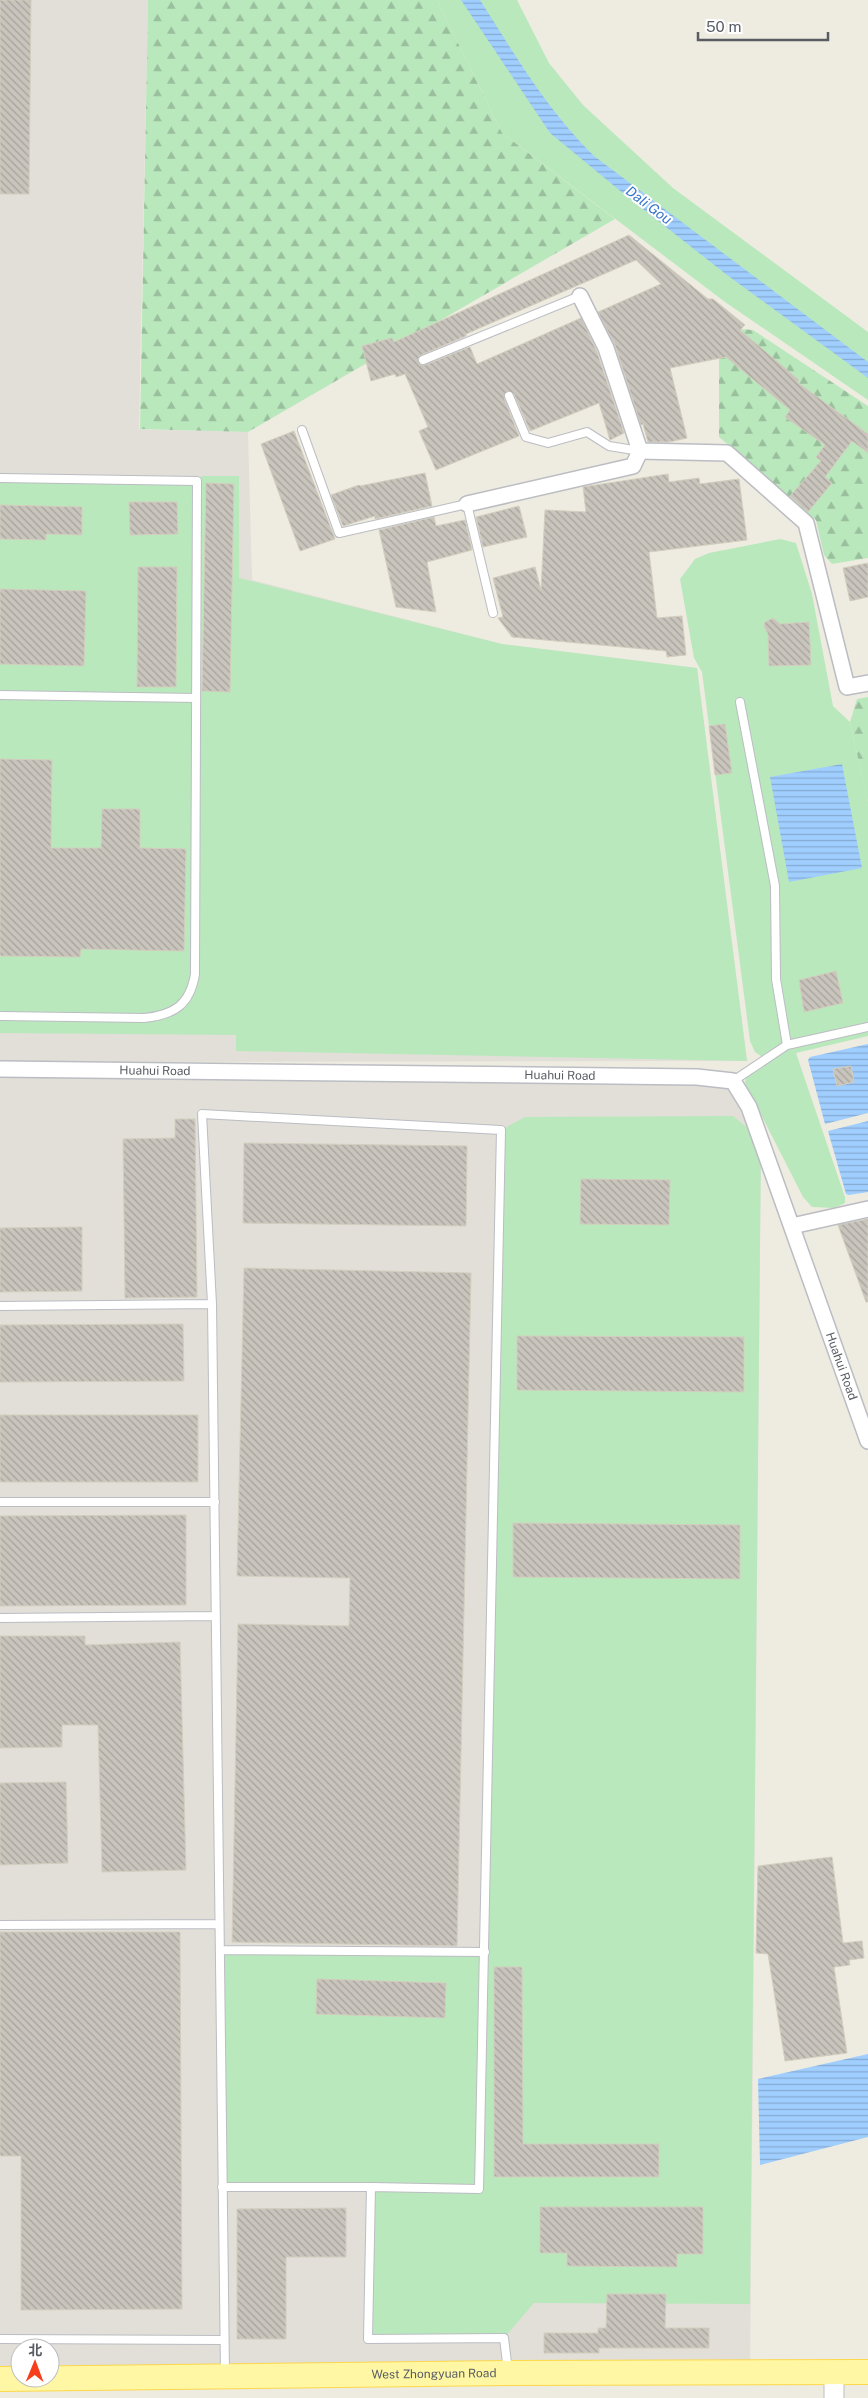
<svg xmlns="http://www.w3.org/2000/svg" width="868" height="2398" viewBox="0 0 868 2398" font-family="'Public Sans','Noto Sans SC',sans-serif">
  <defs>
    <pattern id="forest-firs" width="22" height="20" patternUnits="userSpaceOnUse" patternTransform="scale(1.25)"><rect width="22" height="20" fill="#bae8bd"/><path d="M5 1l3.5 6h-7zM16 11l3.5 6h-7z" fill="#9abf9d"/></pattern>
    <pattern id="water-rules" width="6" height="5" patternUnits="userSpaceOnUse" patternTransform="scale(1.25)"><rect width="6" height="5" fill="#9fceff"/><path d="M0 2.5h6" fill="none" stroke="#85aad2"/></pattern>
    <pattern id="building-back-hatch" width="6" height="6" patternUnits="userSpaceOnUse" patternTransform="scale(1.25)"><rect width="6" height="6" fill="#c9c5bd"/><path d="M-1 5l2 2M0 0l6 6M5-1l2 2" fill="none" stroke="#a6a39d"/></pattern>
  </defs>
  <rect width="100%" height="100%" fill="#eeece0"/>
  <path fill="#e1dfd8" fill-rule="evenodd" d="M0 0H148L139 429H129L248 432 252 580 502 644 697 668 747 1061 0 1062Z
    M0 1069 733 1081 761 1139 750 2372 0 2379ZM20 2348H50V2378H20Z"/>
  <path fill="#bae8bd" d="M437 0H517L549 63 583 105 673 188 868 332V400L725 302 502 133Z
    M202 476H239V578L502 644 697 668 747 1061 236 1051V1035L0 1033V478L197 481Z
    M780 539 796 543 812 594 833 706 850 722 868 802V1036L796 1053 845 1197V1203L834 1208 812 1207 803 1197 745 1083 747 1071 765 1059 755 1052 750 1041 702 672 694 658 680 579 695 559 709 553Z
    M733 1116 761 1139 750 2304 534 2303 504 2338 368 2339 371 2187H222L220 1950 485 1952 501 1130 525 1117Z"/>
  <path fill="url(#forest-firs)" d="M148 0H437L502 133 615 219 248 432 140 429Z
    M741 329 753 330 868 406V558L832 564 824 555 816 520 719 437V349Z
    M868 697V803L850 722 857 699Z"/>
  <path fill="url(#water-rules)" d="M461 0H480C515 55 547 110 594 156L868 362V378L727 275 624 194 550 133Z
    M842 764 862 868 789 882 770 777Z
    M868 1044V1113L825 1124 808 1060 810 1057Z
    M868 1121V1192L849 1195 846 1194 828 1131Z
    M868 2054V2137L760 2165 758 2079Z"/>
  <path fill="url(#building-back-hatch)" stroke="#d3cebe" d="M0 0H31L29 194H0Z
    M629 235 708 299H713L745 325 740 330 799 380 797 382 868 434V453L852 441 825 477 832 483 808 512 790 496 821 461 816 457 825 445 785 417 790 410 726 357 670 368 687 438 669 442H648L643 424 641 425 615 345 598 312 661 284 636 260 466 334V336L421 355 418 359 419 364 425 365 470 347 477 364 581 318 597 352 624 433 610 440 599 403 530 431 514 394 507 391 504 398 519 436 436 470 419 431 428 427 405 374 396 377 395 374 371 381 362 346 392 338 394 342Z
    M294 431 335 539 300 551 261 444Z
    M425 473 432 506 375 519V516L343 526 331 495 359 485 360 486Z
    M668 474 669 482 699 478 700 484 739 479 747 540 649 552 657 618 682 616 686 655 667 657 666 651 512 637 498 618 503 617 493 578 535 567 541 590 545 510 586 512 583 487Z
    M206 483 234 484 230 692 202 691Z
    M129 502H177L178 534 130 535Z
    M0 505 82 507V535L46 534V540L0 539Z
    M519 506 527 537 483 547 476 517Z
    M434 517 436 526 465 520 472 550 427 562 436 612 396 607 379 530Z
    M868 563V597L850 601 843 568Z
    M138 567H177L176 687H137Z
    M0 589 86 591 84 666 0 664Z
    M773 618 780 624 809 622 811 665 769 666 768 634 764 626 765 622Z
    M725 724 732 773 715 775 709 726Z
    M0 759 52 760 51 848H101L102 809H140V848L186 849 184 951 81 949 80 957 0 956Z
    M836 971 843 1003 804 1012 799 980Z
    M851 1066 854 1082 837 1086 833 1069Z
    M175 1119H195L197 1297 125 1298 123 1139 175 1138Z
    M244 1143 467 1146 466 1226 243 1223Z
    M581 1179 670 1180 669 1225 580 1224Z
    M868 1219V1302H866L838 1225Z
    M82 1227V1291L0 1292V1228Z
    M244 1268 471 1273 457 1946 232 1942 238 1624 349 1626 350 1578 237 1576Z
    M183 1324 184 1381 0 1382V1325Z
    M517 1336 744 1337V1392L517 1390Z
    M0 1415H198V1482H0Z
    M186 1515V1605L0 1606V1516Z
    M513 1523 740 1525V1579L513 1577Z
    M0 1636H85V1645L180 1642 186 1870 102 1872 98 1725H62V1747L0 1748Z
    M66 1782 68 1863 0 1865V1783Z
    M832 1857 843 1943 862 1941 864 1958 849 1960 850 1965 834 1967 847 2053 785 2061 768 1954 756 1953 758 1866Z
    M0 1932H180L182 2309 21 2310V2156H0Z
    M494 1967H522L523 2144H659V2177H494Z
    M317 1979 446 1983 445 2018 316 2014Z
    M540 2207H703V2254H677V2267L567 2266V2253H540Z
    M346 2208V2257H286V2339H237V2209Z
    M607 2294H666L665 2328H709V2348H599V2353H544V2333H598V2328H606Z"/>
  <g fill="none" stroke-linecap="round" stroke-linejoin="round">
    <g stroke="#bbbdc3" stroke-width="10">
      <path id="service" d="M423 360 580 296
        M509 396 526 437 548 443 587 432 609 446 640 451
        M302 430 339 533 467 504 493 613
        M0 478 197 481 195 974C190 1005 174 1015 144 1018L0 1016
        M0 695 196 698
        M787 1045 868 1027
        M733 1081 787 1045 776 979 775 886 740 702
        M212 1304 202 1114 501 1130 479 2189 371 2187 368 2339 504 2338 508 2371
        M0 1306 212 1304 225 2373
        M0 1502H215
        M0 1618 216 1616
        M0 1925 219 1924
        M220 1950 485 1952
        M222 2187H371
        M0 2339 223 2340"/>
    </g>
    <g stroke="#bbbdc3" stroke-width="18">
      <g id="minor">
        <path d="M580 296 606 348 640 451 727 453 806 523 847 687 868 683"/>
        <path d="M467 504 633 466 640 451"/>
        <path id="s1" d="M0 1069 697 1077 733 1081 749 1107 868 1441"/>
        <path d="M792 1226 868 1209"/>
      </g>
    </g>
    <g stroke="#bbbdc3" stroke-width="21">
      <path id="tertiary" d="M834 2372V2398"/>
    </g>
    <g stroke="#fdd84a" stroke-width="26">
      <g id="primary">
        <path id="s2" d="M0 2379 508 2373 868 2372"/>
      </g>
    </g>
    <use href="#service" stroke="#fff" stroke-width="8"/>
    <use href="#minor" stroke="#fff" stroke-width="15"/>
    <use href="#tertiary" stroke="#fff" stroke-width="19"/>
    <use href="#primary" stroke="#fff7a4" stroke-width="24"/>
  </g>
  <g text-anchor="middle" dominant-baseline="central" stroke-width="4" stroke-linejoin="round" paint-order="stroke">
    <g font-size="12" fill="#595d63" stroke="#fff">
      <text stroke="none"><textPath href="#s1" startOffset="155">Huahui Road</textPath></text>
      <text stroke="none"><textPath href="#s1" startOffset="560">Huahui Road</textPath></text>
      <text stroke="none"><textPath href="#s1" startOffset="1039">Huahui Road</textPath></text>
      <text stroke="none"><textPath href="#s2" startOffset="434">West Zhongyuan Road</textPath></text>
    </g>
    <g font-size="14" font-style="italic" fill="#3875cc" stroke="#fff">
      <text transform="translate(649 205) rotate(37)">Dali Gou</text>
    </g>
  </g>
  <g transform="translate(35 2363) rotate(1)"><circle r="24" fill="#ffffff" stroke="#bdbec1"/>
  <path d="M0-4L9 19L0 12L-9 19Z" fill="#f73e1d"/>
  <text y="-8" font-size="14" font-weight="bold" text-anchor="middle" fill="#595d63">北</text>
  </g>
  <path d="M698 32v8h130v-8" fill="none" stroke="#595d63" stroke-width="2.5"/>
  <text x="706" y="32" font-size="15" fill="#595d63" stroke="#ffffff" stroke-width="4" paint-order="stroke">50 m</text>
</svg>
